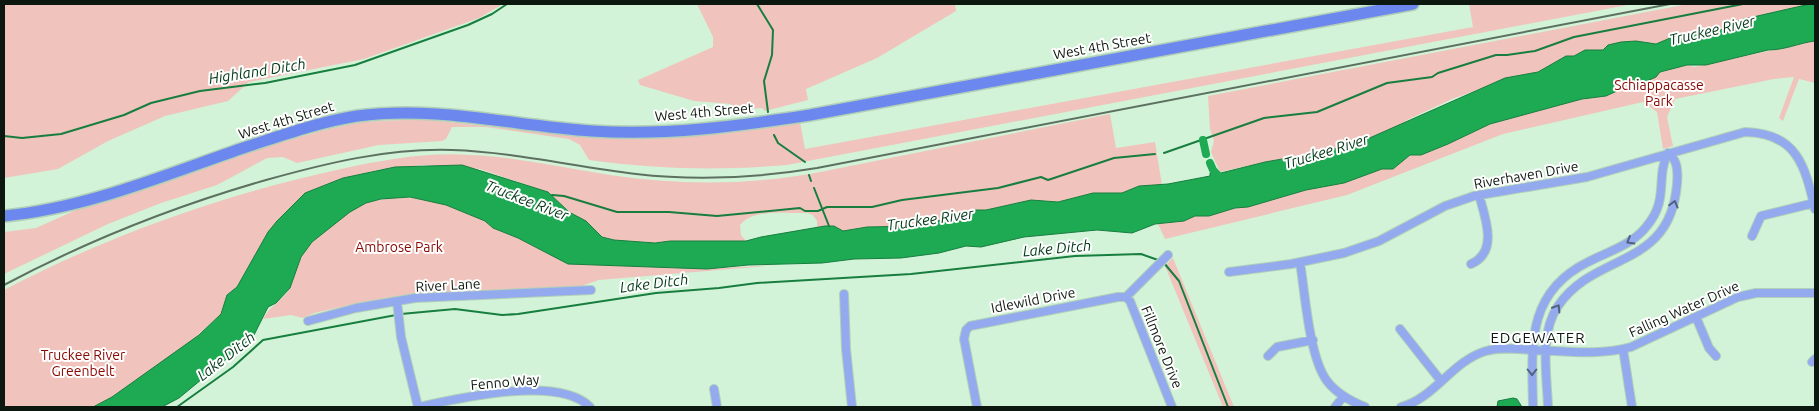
<svg xmlns="http://www.w3.org/2000/svg" width="1819" height="411" viewBox="0 0 1819 411" font-family="Ubuntu,sans-serif">
  <rect width="100%" height="100%" fill="#d2f3d8"/>
  <path fill="#f0c4bc" d="M4 4H503L479 18 364 59 249 82 228 101 165 116 108 141 58 169 4 178Z
    M697 4H955L956 11 877 58 806 89 808 100 765 111 762 108 732 110 731 104 694 101 640 85 638 80 713 47V37Z
    M1469 4H1633L787 165C720 171 655 169 589 160L580 145 569 139 486 127H452L446 139 442 141 379 145 297 163 283 157 267 158 217 185 161 203 108 224 4 274V232L36 228 76 210 281 142 324 130 361 122 422 119 559 134 622 138 719 134 800 122 805 149 1473 27Z
    M1688 4H1810L1740 20 1725 29 1675 36 1656 44 1636 41 1621 42 1608 45 1603 50H1585L1574 56H1566L1538 72 1517 76 1452 99 1407 120 1398 127 1365 140 1301 159 1288 158 1265 162 1220 172 1211 152 1214 141 1210 129 1208 96Z
    M1815 41V83L1799 79 1783 121 1779 118 1794 77 1774 79 1675 99 1667 117 1673 146 1663 149 1657 112 1643 102 1503 134 1347 195 1165 239 1158 224 1184 221 1195 216H1209L1235 208 1266 202 1306 190 1344 183 1382 169H1393L1410 155H1421L1448 144 1490 124 1582 99 1606 96 1617 91 1630 80 1687 65 1694 67Z
    M1110 114 1116 148 1155 142 1162 185 1138 186 1122 193H1093L1058 202 1031 200 986 210H974L955 219 926 222 915 226 867 227 843 231 834 226 817 227V221L813 215 807 213C788 214 753 208 740 225L741 235 746 241H670L655 243 614 240 602 237 586 221 569 212 548 192 480 169 423 165 377 170 343 178 305 193 268 232 237 287 227 295 221 314 186 346 112 397 93 407H4V290C109 235 225 194 341 169 384 160 425 152 470 155 517 157 564 168 610 175 677 185 744 185 810 174Z
    M396 197 429 199 472 215 485 221 493 228 518 238 568 264 707 269 778 265 599 280 578 287 411 295 359 303 314 313 303 318 291 315 263 319C270 305 283 301 290 288 295 278 296 265 302 256 315 234 343 212 366 203 376 200 387 199 396 197Z
    M1173 258 1234 407H1223L1165 266Z"/>
  <path fill="#1daa53" stroke="#187e3f" d="M1810 4H1815V41C1799 43 1785 50 1768 50L1706 65H1687L1660 72 1656 77 1645 82 1638 83 1630 80 1617 91 1606 96 1582 99 1490 124 1448 144 1421 155H1410L1393 169H1382L1344 183 1306 190 1248 207 1235 208 1209 216H1195L1184 221 1155 224 1132 233 1097 230 1024 237 981 247 966 246 939 253 901 258 854 259 822 263 748 265 707 269 568 264 518 238 493 228 485 221 446 205 410 197 381 199 366 203 350 212 312 242 301 257 290 288 276 303 268 307 253 337 179 398 162 407H93L112 397 199 335 221 314 227 295 237 287 268 232 277 221 305 193 343 178 395 167 462 165 548 192 569 212 586 221 602 237 614 240 655 243 670 241H746L761 237 825 226H834L843 231 867 227 915 226 926 222 955 219 974 210H986L1031 200 1058 202 1093 193H1122L1139 186 1168 184 1210 176V173L1214 172 1217 174 1265 162 1288 158 1301 159 1365 140 1505 78 1538 72 1566 56H1574L1585 50H1603L1608 45 1621 42 1636 41 1656 44 1675 36 1725 29 1740 20Z
    M1513 398 1517 399 1522 407H1497L1498 401Z"/>
  <g fill="none" stroke-linecap="round" stroke-linejoin="round">
    <path stroke="#187e3f" stroke-width="2" d="M757 4 773 30 772 55 764 81 768 112
      M774 135 778 143 805 162
      M4 136 22 138 61 134 124 115 151 103 200 91 265 83 355 65 468 25 492 14 507 4
      M1164 153 1264 118 1317 112 1387 83 1432 77 1438 73 1496 55H1507L1535 51 1574 37 1743 4
      M809 175 811 181
      M814 188 829 226
      M552 195 564 196 617 212H669L717 216 800 208 805 211H818L827 207H872L902 200 998 188 1041 177 1048 180 1114 158 1155 154
      M1164 263 1179 281 1228 407
      M401 314 455 309 502 315 518 314 656 293 719 288 757 283 911 274 1075 256 1141 254 1158 260
      M177 407 233 367 263 340 396 315"/>
    <path stroke="#1daa53" stroke-width="8" d="M1203 140 1206 154
      M1210 163 1213 170 1223 181"/>
    <g stroke="#b2d0b8" stroke-width="10">
      <path id="minor" d="M1752 236 1761 216 1814 203
        M1300 262C1305 293 1309 357 1327 381 1337 394 1350 401 1365 407
        M1471 264C1499 252 1485 217 1479 195
        M1229 272 1291 264 1344 253 1379 241 1445 206 1474 196 1587 177 1745 132C1797 133 1805 166 1815 209
        M844 294 846 349 852 407
        M1126 297 1130 301 1172 407
        M397 301 401 337 418 407
        M1696 317 1709 348 1716 356
        M308 321 356 308 415 298 591 290
        M1400 329 1441 381
        M1623 349 1632 407
        M1268 356 1277 347 1313 340
        M1812 362 1815 359
        M714 389 717 407
        M419 407C459 398 559 375 590 407
        M977 407 964 339 966 330 970 326 1118 297H1126L1168 255
        M1335 407 1343 397
        M1401 407C1435 398 1452 361 1486 351 1501 347 1517 349 1532 350 1565 351 1599 356 1631 347L1738 297 1756 293H1815
        M1533 407C1532 348 1525 293 1588 262 1607 252 1632 245 1646 227 1670 199 1655 178 1668 153 1678 160 1678 172 1677 184 1670 270 1595 251 1558 306 1539 334 1547 375 1548 407"/>
    </g>
    <g stroke="#b2d0b8" stroke-width="14">
      <path id="secondary" d="M4 216C88 208 167 174 246 147 283 135 319 122 357 116 437 105 514 126 592 131 666 136 738 126 810 115L1413 4"/>
    </g>
    <use href="#minor" stroke="#94aaef" stroke-width="8"/>
    <use href="#secondary" stroke="#6c88ef" stroke-width="11"/>
    <path stroke="#5d7161" stroke-width="2" d="M4 285C87 241 175 206 266 180 327 163 388 148 452 150 514 152 575 167 636 174 697 181 757 178 817 168L1670 4"/>
  </g>
  <defs><path id="oneway-chevron" d="M-2-3.5L2.5 0L-2 3.5" fill="none" stroke-width="1.6" stroke-linecap="round" stroke-linejoin="round" transform="scale(1.25)"/></defs>
  <g stroke="#50617f">
    <use href="#oneway-chevron" transform="translate(1674 204) rotate(-75)"/>
    <use href="#oneway-chevron" transform="translate(1630 241) rotate(149)"/>
    <use href="#oneway-chevron" transform="translate(1557 308) rotate(-58)"/>
    <use href="#oneway-chevron" transform="translate(1532 372) rotate(90)"/>
  </g>
  <g text-anchor="middle" dominant-baseline="central" stroke-width="4" stroke-linejoin="round" paint-order="stroke">
    <g font-size="14" fill="#0c180f" stroke="#fff">
      <text transform="translate(1102 46) rotate(-10)">West 4th Street</text>
      <text transform="translate(704 112) rotate(-5)">West 4th Street</text>
      <text transform="translate(286 120) rotate(-17)">West 4th Street</text>
      <text transform="translate(1526 175) rotate(-10)">Riverhaven Drive</text>
      <text transform="translate(448 285) rotate(-3)">River Lane</text>
      <text transform="translate(1033 300) rotate(-11)">Idlewild Drive</text>
      <text transform="translate(1684 309) rotate(-24)">Falling Water Drive</text>
      <text transform="translate(1162 347) rotate(68)">Fillmore Drive</text>
      <text transform="translate(505 382) rotate(-5)">Fenno Way</text>
    </g>
    <g font-size="14" fill="#890700" stroke="#fff">
      <text x="1659" y="85">Schiappacasse<tspan x="1659" dy="16">Park</tspan></text>
      <text x="399" y="247">Ambrose Park</text>
      <text x="83" y="355">Truckee River<tspan x="83" dy="16">Greenbelt</tspan></text>
    </g>
    <g font-size="15" font-style="italic" fill="#043a18" stroke="#fff">
      <text transform="translate(1712 30) rotate(-13)">Truckee River</text>
      <text transform="translate(257 71) rotate(-9)">Highland Ditch</text>
      <text transform="translate(1326 151) rotate(-17)">Truckee River</text>
      <text transform="translate(527 200) rotate(21)">Truckee River</text>
      <text transform="translate(930 219) rotate(-8)">Truckee River</text>
      <text transform="translate(1057 248) rotate(-5)">Lake Ditch</text>
      <text transform="translate(654 283) rotate(-7)">Lake Ditch</text>
      <text transform="translate(226 356) rotate(-38)">Lake Ditch</text>
    </g>
    <g font-size="15" letter-spacing="1" fill="#0c180f" stroke="#fff">
      <text x="1538" y="337">EDGEWATER</text>
    </g>
  </g>
  <rect width="1819" height="411" fill="none" stroke="#0c180f" stroke-width="10"/>
</svg>
